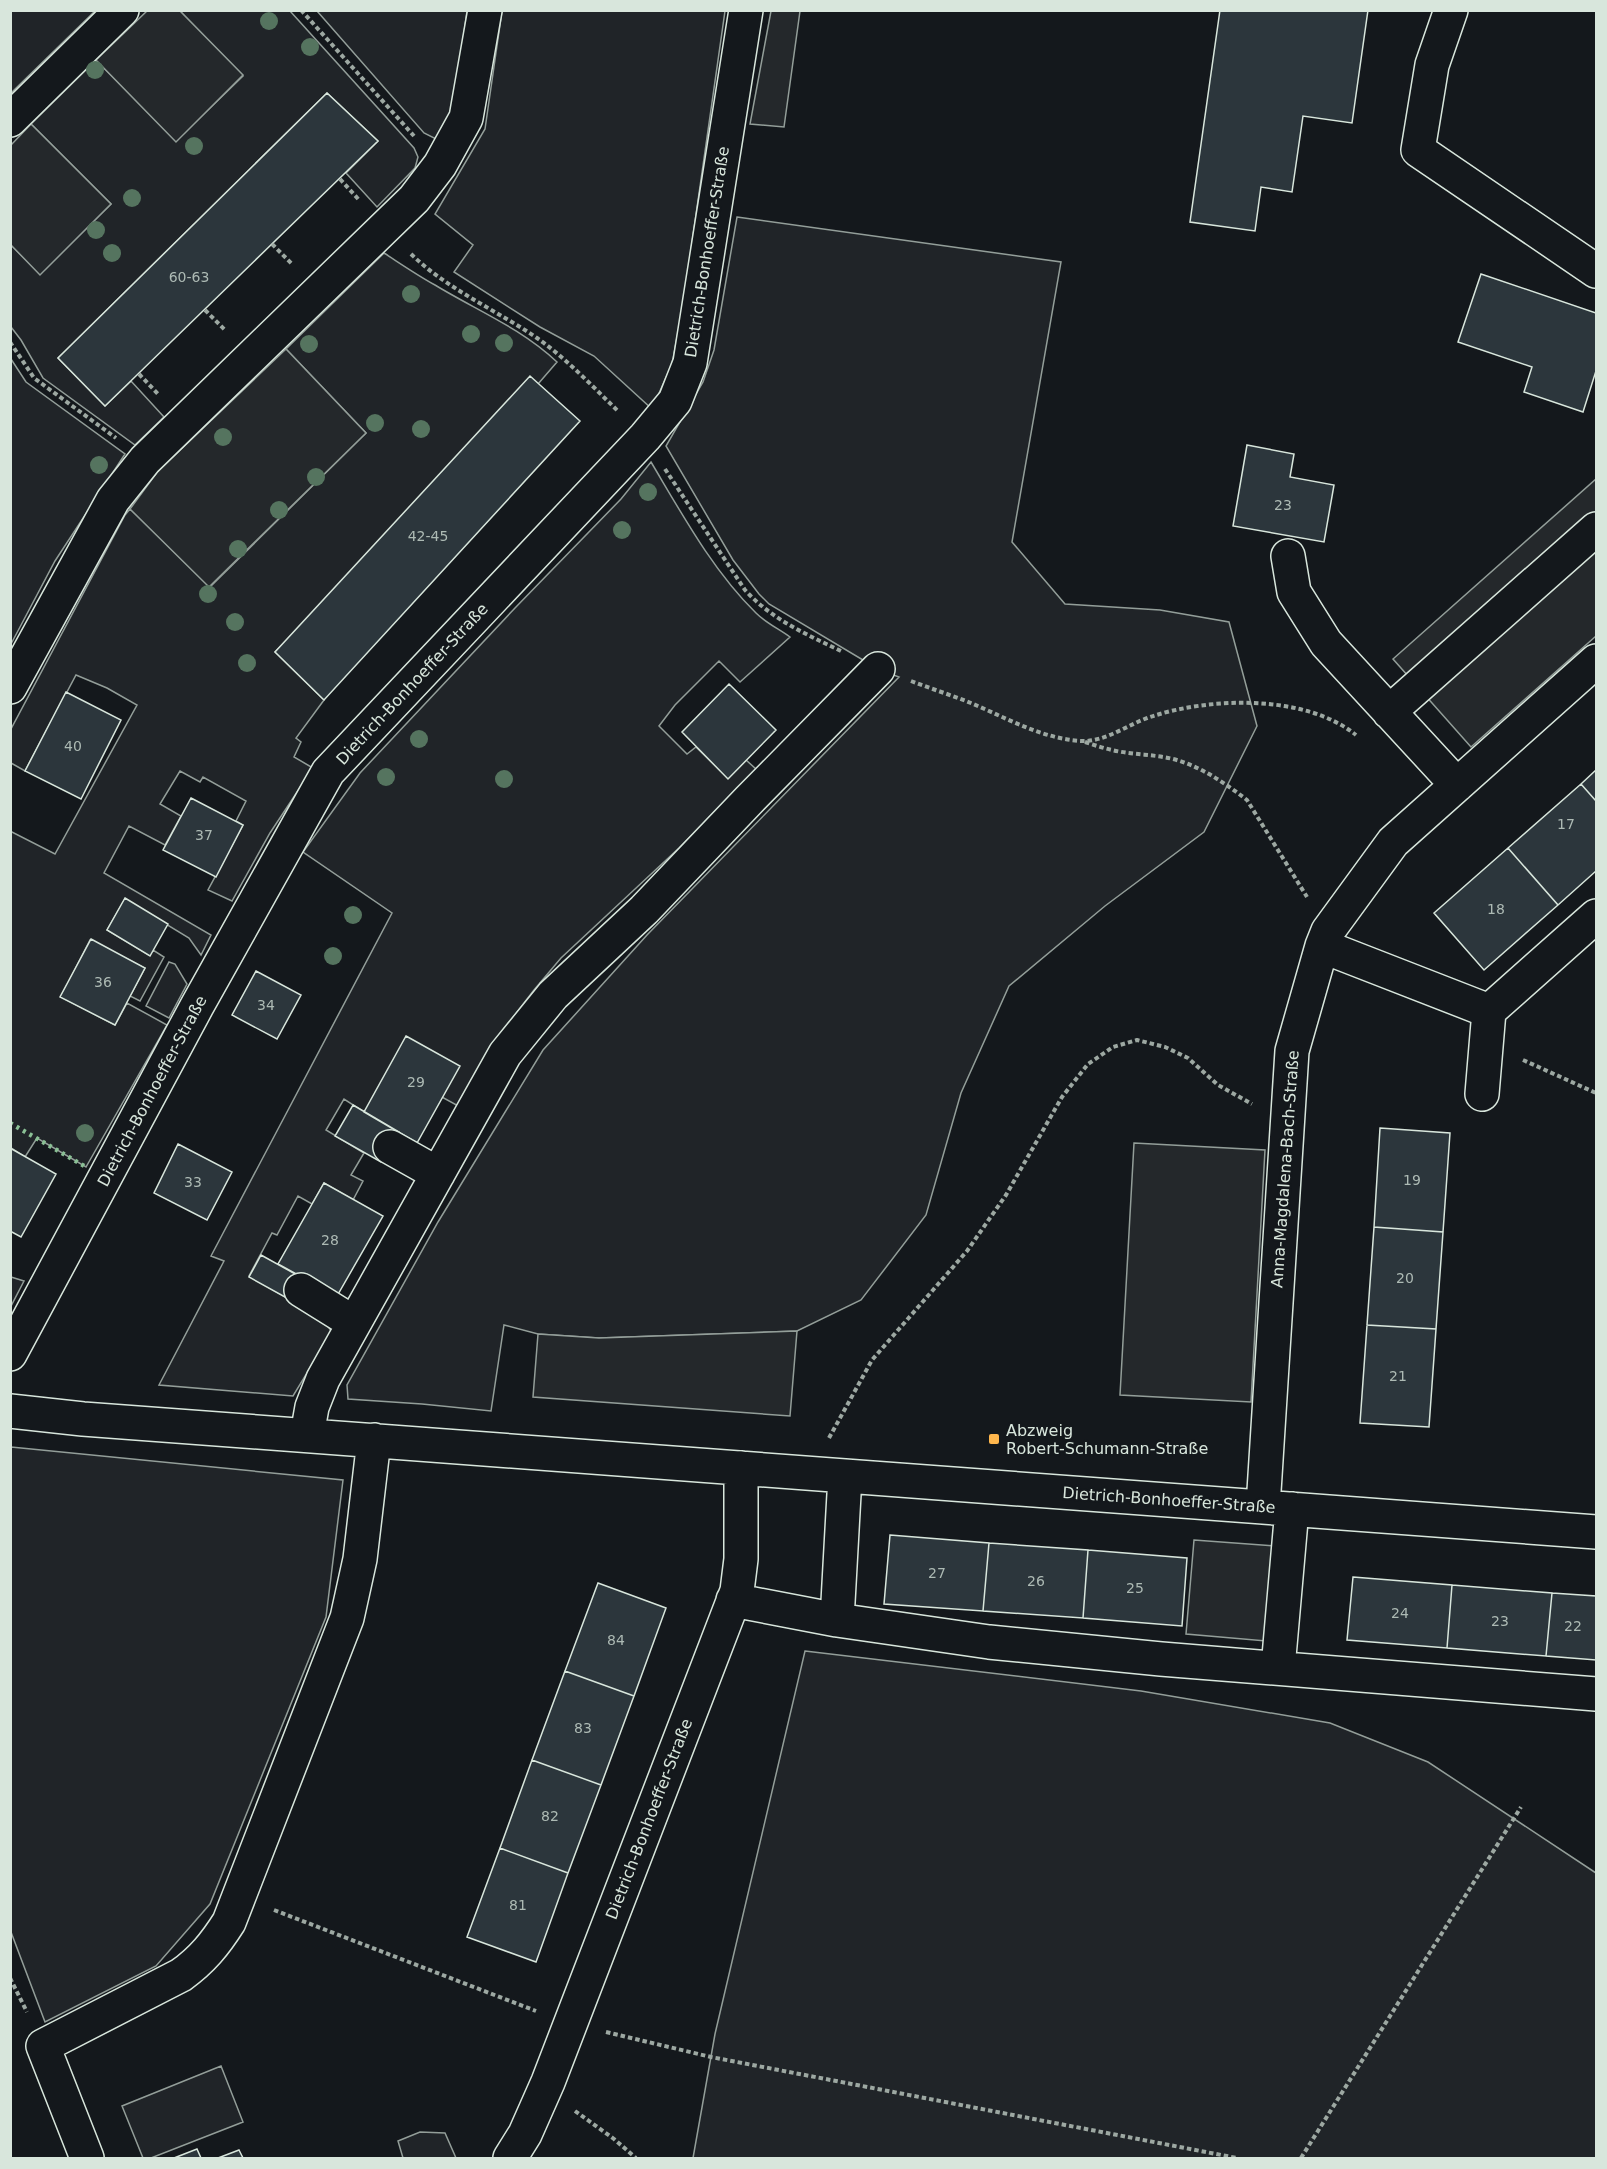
<svg xmlns="http://www.w3.org/2000/svg" width="1607" height="2169" viewBox="0 0 1607 2169" font-family="'DejaVu Sans',sans-serif">
  <rect width="100%" height="100%" fill="#14181c"/>
  <path fill="#202428" stroke="#939e99" stroke-width="1.5" d="M11 10H95V11L11 93Z
    M180 11H290L414 148 418 157 415 168 377 207 346 173 378 141 327 93 58 358 105 406 131 381 164 417 135 445 43 378 21 340 11 327V245L40 274 111 204 31 124 96 60 176 141 243 76Z
    M317 11H467L454 104 438 140 424 133Z
    M502 11H725L683 306 672 364 652 409 594 356 540 327 454 272 473 245 435 214 485 129Z
    M737 217 1061 262 1012 542 1065 604 1160 610 1229 622 1257 726 1204 832 1105 906 1009 986 961 1093 926 1215 861 1300 797 1331 599 1338 538 1334 504 1325 491 1411 422 1404 348 1399 347 1385 438 1222 543 1050 647 935 899 677 878 669 769 604 759 594 733 560 666 446 703 382 714 350Z
    M384 253C401 264 417 275 435 285 476 310 521 328 557 362L538 384 275 652 324 700 296 738 301 742 294 757 313 768 270 833 232 901 208 890 243 825 236 821 246 801 203 777 200 782 180 771 160 804 181 816 165 845 129 826 104 873 211 935 201 955 189 938 125 899 107 930 149 955 153 950 164 957 140 1001 130 996 145 968 90 940 61 997 115 1025 127 1003 167 1025 86 1167 37 1138 25 1157 11 1148 10 831 55 854 137 705 107 688 76 675 25 771 11 763V729L125 515 130 509 210 587 366 433 286 349Z
    M11 359 26 382 125 454 55 561 11 644Z
    M651 462C682 514 713 571 756 613 766 623 779 629 790 637L740 682 719 661 675 705 659 726 687 754 696 747 728 778 746 760 756 769 679 848 561 958 534 990 501 1033 460 1107 442 1097 364 1112 344 1099 326 1130 364 1153 351 1175 363 1181 353 1200 324 1183 312 1204 298 1196 277 1235 272 1233 249 1276 322 1318 332 1332 293 1396 159 1385 224 1261 211 1256 392 913 303 852 360 773 515 608 621 499Z
    M169 962 175 964 187 984 169 1018 146 1006Z
    M11 1277 24 1281 11 1306 10 1277Z
    M11 1447 343 1480 326 1617 210 1904 156 1966 45 2022 11 1932Z
    M805 1651 1141 1691 1330 1723 1428 1762 1596 1873V2158H693L715 2034Z
    M221 2066 243 2122 151 2158H143L122 2106Z
    M420 2132 445 2133 456 2158H403L398 2141Z"/>
  <path fill="#24282b" stroke="#939e99" stroke-width="1.5" d="M148 10 180 11 243 75 176 142 96 60Z
    M771 11H800L784 127 750 124Z
    M31 124 111 204 40 275 11 245V145Z
    M286 349 366 433 209 587 130 509 158 471Z
    M1596 479V636L1471 747 1393 659Z
    M1134 1143 1265 1150 1251 1402 1120 1395Z
    M797 1331 790 1416 533 1397 538 1334 599 1338Z
    M1194 1540 1274 1546 1266 1641 1186 1634Z"/>
  <path fill="#2c363c" stroke="#d8e6dc" stroke-width="1.5" d="M1220 10H1368L1352 123 1303 116 1292 192 1261 187 1255 231 1190 222Z
    M327 93 378 141 105 406 58 358Z
    M1481 274 1596 313V371L1583 412 1524 392 1532 367 1458 342Z
    M530 376 580 421 324 700 275 652Z
    M1247 445 1294 454 1290 477 1334 485 1324 542 1233 526Z
    M729 684 776 730 728 779 682 732Z
    M66 692 121 720 81 799 25 771Z
    M1596 770V801L1581 784Z
    M1581 784 1596 801V871L1558 905 1508 848Z
    M191 798 243 825 216 877 163 850Z
    M1508 848 1558 905 1484 970 1434 913Z
    M125 898 168 924 150 956 107 930Z
    M91 939 145 968 115 1025 60 997Z
    M256 971 301 995 277 1039 232 1015Z
    M406 1036 460 1066 417 1143 364 1112Z
    M353 1105 399 1132 381 1162 335 1136Z
    M1380 1128 1450 1133 1443 1232 1374 1227Z
    M178 1144 232 1172 207 1220 154 1193Z
    M10 1148 56 1174 21 1237 10 1231Z
    M324 1183 383 1216 337 1296 278 1264Z
    M1374 1227 1443 1232 1436 1329 1367 1325Z
    M261 1255 306 1280 294 1302 249 1277Z
    M1367 1325 1436 1329 1429 1427 1360 1423Z
    M890 1535 989 1543 983 1611 884 1604Z
    M989 1543 1088 1550 1083 1618 983 1611Z
    M1088 1550 1187 1558 1182 1626 1083 1618Z
    M1353 1577 1452 1585 1447 1648 1347 1640Z
    M598 1583 666 1608 634 1696 565 1671Z
    M1452 1585 1552 1593 1546 1656 1447 1648Z
    M1552 1593 1596 1596V1660L1546 1656Z
    M565 1671 634 1696 601 1785 532 1760Z
    M532 1760 601 1785 568 1873 500 1848Z
    M500 1848 568 1873 536 1962 467 1937Z
    M197 2149 201 2158H174Z
    M239 2150 243 2158H218Z"/>
  <g fill="none" stroke-linecap="round" stroke-linejoin="round">
    <g stroke="#d8e6dc" stroke-width="36">
      <path id="minor" d="M1451 10 1432 65 1418 150 1596 271
        M10 120 122 10
        M1288 556 1294 592 1326 643 1457 785
        M10 687 113 500 145 460 414 199 440 165 466 118 485 10
        M1389 712 1596 529
        M1322 946 1489 1011 1596 916
        M1482 1094 1489 1011
        M390 1147 438 1174
        M301 1290 354 1323
        M10 1354 197 1006 328 772 645 437 675 401 690 363 746 10
        M10 1411 83 1419 1596 1532
        M307 1435 312 1407 323 1379 505 1054 553 995 644 910 749 800 878 669
        M1263 1507 1292 1051 1322 946 1328 931 1393 842 1596 661
        M733 1600 837 1620 989 1642 1161 1659 1596 1694
        M837 1620 845 1476
        M1278 1668 1292 1509
        M87 2158 43 2046 181 1975C202 1960 215 1944 229 1922L347 1618 360 1559 374 1440
        M510 2158 525 2134 548 2082 737 1591 741 1559V1468"/>
    </g>
    <path stroke="#9da8a2" stroke-width="4" stroke-dasharray="4.5 3" stroke-linecap="butt" d="M301 10 414 136
      M340 179 360 201
      M272 244 293 265
      M411 254C447 289 496 310 537 338 567 359 593 387 619 412
      M205 310 226 331
      M10 342 34 378 116 438
      M139 374 159 395
      M665 469 745 590C772 620 808 635 843 652
      M911 681C929 688 948 694 966 701 1003 716 1041 739 1082 741 1105 742 1129 724 1150 717 1210 697 1305 694 1356 735
      M1085 742C1094 745 1103 748 1112 750 1132 755 1153 754 1173 759 1200 766 1225 783 1247 800L1307 897
      M1523 1060 1596 1093
      M829 1438 872 1360 967 1251 1006 1195 1062 1097 1088 1064 1113 1047 1137 1040 1165 1047 1188 1058 1218 1085 1252 1104
      M274 1910 536 2011
      M10 1978 27 2012
      M606 2032 711 2057 1237 2158
      M575 2111 614 2139 636 2158
      M1301 2158 1521 1807"/>
    <use href="#minor" stroke="#14181c" stroke-width="33"/>
    <path stroke="#8ac095" stroke-width="4.5" stroke-dasharray="3 4.5" stroke-linecap="butt" d="M10 1123 86 1167"/>
  </g>
  <g fill="#55745f">
    <circle cx="269" cy="21" r="9"/>
    <circle cx="310" cy="47" r="9"/>
    <circle cx="95" cy="70" r="9"/>
    <circle cx="194" cy="146" r="9"/>
    <circle cx="132" cy="198" r="9"/>
    <circle cx="96" cy="230" r="9"/>
    <circle cx="112" cy="253" r="9"/>
    <circle cx="411" cy="294" r="9"/>
    <circle cx="471" cy="334" r="9"/>
    <circle cx="504" cy="343" r="9"/>
    <circle cx="309" cy="344" r="9"/>
    <circle cx="375" cy="423" r="9"/>
    <circle cx="421" cy="429" r="9"/>
    <circle cx="223" cy="437" r="9"/>
    <circle cx="99" cy="465" r="9"/>
    <circle cx="316" cy="477" r="9"/>
    <circle cx="648" cy="492" r="9"/>
    <circle cx="279" cy="510" r="9"/>
    <circle cx="622" cy="530" r="9"/>
    <circle cx="238" cy="549" r="9"/>
    <circle cx="208" cy="594" r="9"/>
    <circle cx="235" cy="622" r="9"/>
    <circle cx="247" cy="663" r="9"/>
    <circle cx="419" cy="739" r="9"/>
    <circle cx="386" cy="777" r="9"/>
    <circle cx="504" cy="779" r="9"/>
    <circle cx="353" cy="915" r="9"/>
    <circle cx="333" cy="956" r="9"/>
    <circle cx="85" cy="1133" r="9"/>
  </g>
  <rect fill="#ffb74d" stroke="#14181c" stroke-width="2" x="988" y="1433" width="12" height="12" rx="3"/>
  <g text-anchor="middle" dominant-baseline="central" stroke-width="4.5" stroke-linejoin="round" paint-order="stroke">
    <g font-size="14" fill="#adbab4">
      <text x="189" y="277">60-63</text>
      <text x="1283" y="505">23</text>
      <text x="428" y="536">42-45</text>
      <text x="73" y="746">40</text>
      <text x="1566" y="824">17</text>
      <text x="204" y="835">37</text>
      <text x="1496" y="909">18</text>
      <text x="103" y="982">36</text>
      <text x="266" y="1005">34</text>
      <text x="416" y="1082">29</text>
      <text x="1412" y="1180">19</text>
      <text x="193" y="1182">33</text>
      <text x="330" y="1240">28</text>
      <text x="1405" y="1278">20</text>
      <text x="1398" y="1376">21</text>
      <text x="937" y="1573">27</text>
      <text x="1036" y="1581">26</text>
      <text x="1135" y="1588">25</text>
      <text x="1400" y="1613">24</text>
      <text x="1500" y="1621">23</text>
      <text x="1573" y="1626">22</text>
      <text x="616" y="1640">84</text>
      <text x="583" y="1728">83</text>
      <text x="550" y="1816">82</text>
      <text x="518" y="1905">81</text>
    </g>
    <g font-size="16" fill="#d8e6dc" stroke="#14181c">
      <text transform="translate(707 252) rotate(-81)">Dietrich-Bonhoeffer-Straße</text>
      <text transform="translate(412 684) rotate(-47)">Dietrich-Bonhoeffer-Straße</text>
      <text transform="translate(152 1091) rotate(-62)">Dietrich-Bonhoeffer-Straße</text>
      <text transform="translate(1285 1169) rotate(-86)">Anna-Magdalena-Bach-Straße</text>
      <text transform="translate(1169 1500) rotate(4)">Dietrich-Bonhoeffer-Straße</text>
      <text transform="translate(649 1819) rotate(-69)">Dietrich-Bonhoeffer-Straße</text>
    </g>
    <g font-size="16" fill="#d8e6dc" stroke="#14181c" text-anchor="start">
      <text x="1006" y="1430">Abzweig<tspan x="1006" dy="18">Robert-Schumann-Straße</tspan></text>
    </g>
  </g>
  <rect width="1607" height="2169" fill="none" stroke="#d8e6dc" stroke-width="24"/>
</svg>
